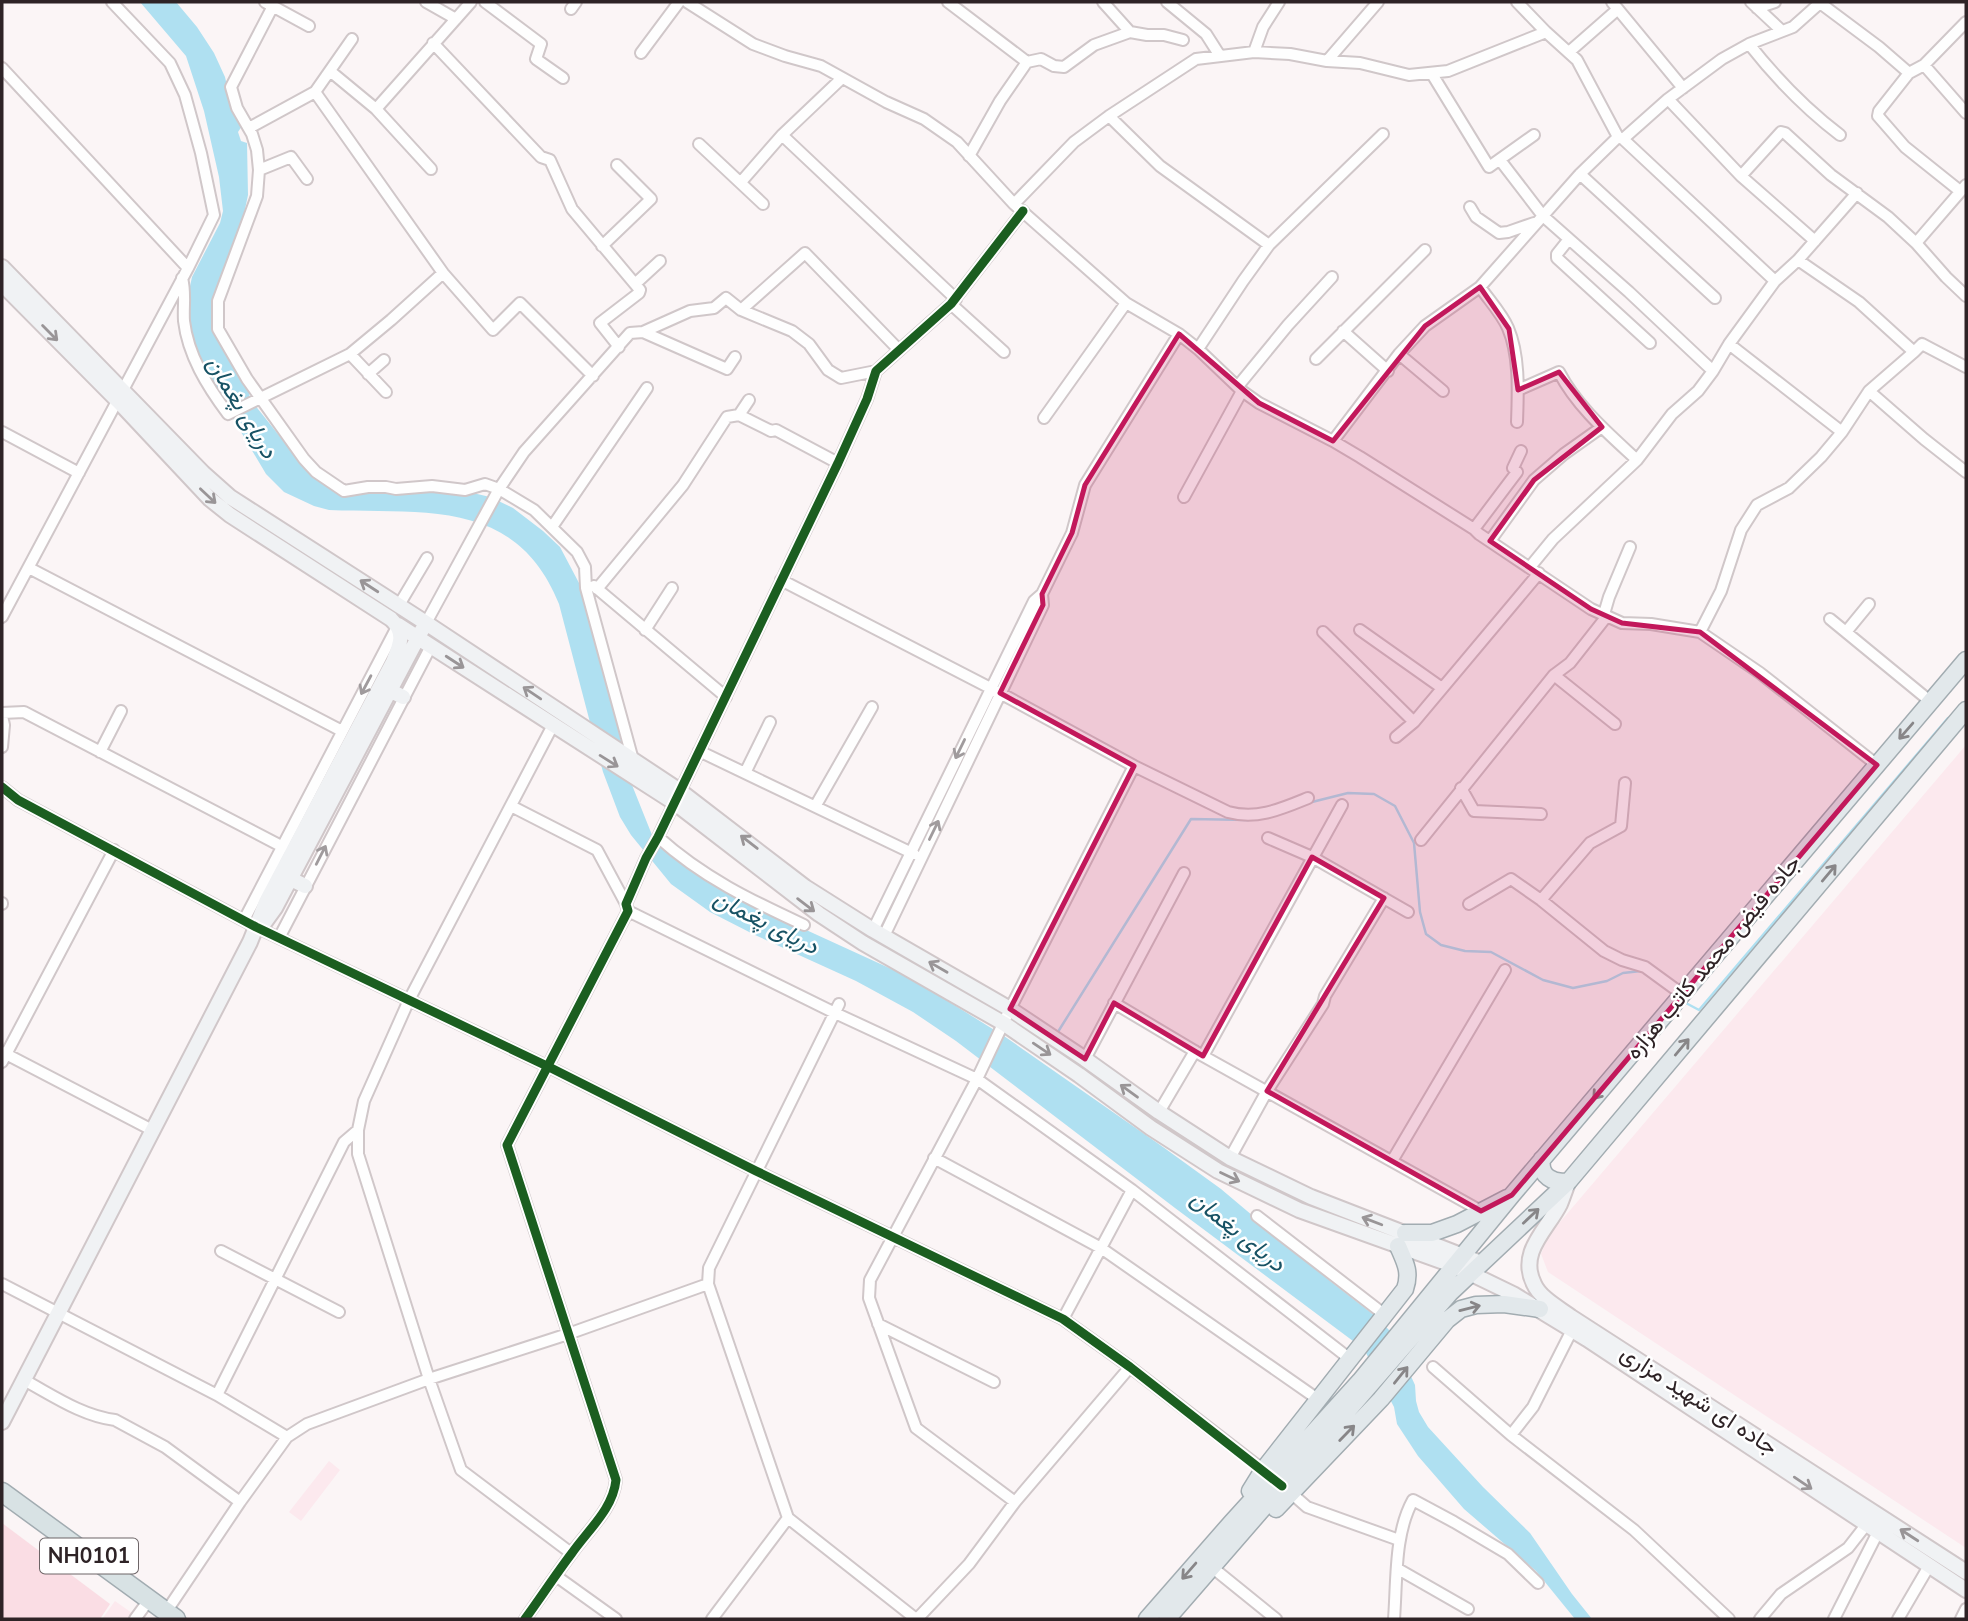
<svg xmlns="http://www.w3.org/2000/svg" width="1968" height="1621" viewBox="0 0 1968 1621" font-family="'Nunito Sans',Vazirmatn,sans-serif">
  <rect width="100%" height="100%" fill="#fbf5f6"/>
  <path fill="#fce9ee" d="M1966 745V1548L1548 1272 1541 1254 1549 1235Z
    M329 1461 340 1470 301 1521 289 1512Z
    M115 1601 132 1613 128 1619H102Z"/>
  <path fill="#fadde4" d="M2 1523 110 1604 100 1619H2Z"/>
  <path fill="#afe0f1" d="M140 2H176L197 27 214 53 225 77 230 99 242 126 238 132 241 141 247 143 248 195 244 214 216 294 213 313 215 330 249 392 250 399 301 463 319 478 335 487 428 488 473 493 490 497 513 508 543 531 560 547 579 583 601 660 632 785 652 835 705 878 734 897 898 972 922 985 1004 1036 1163 1147 1221 1189 1330 1281 1374 1315 1390 1331 1415 1385 1416 1401 1419 1412 1428 1427 1483 1487 1530 1533 1572 1594 1592 1619H1575L1536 1571 1464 1509 1418 1456 1397 1424 1394 1407 1366 1353 1353 1341 1175 1208 956 1041 913 1012 856 981 755 935 710 912 671 884 631 835 620 817 603 772 559 604C516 497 423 514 329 510L314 506 284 492 266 474 196 356 191 341 187 300 192 277 220 223 223 211 219 177 204 111 186 56Z"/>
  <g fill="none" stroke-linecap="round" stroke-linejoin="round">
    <path stroke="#afe0f1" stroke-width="2.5" d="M1308 803 1348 793 1374 794 1395 806 1414 843 1420 912 1426 934 1441 945 1465 951 1491 952 1543 980 1573 988 1607 981 1623 973 1641 971
      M1684 1002 1699 1010 1948 718 1951 721
      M1056 1035 1191 819 1248 820"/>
    <g stroke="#d0c7c9" stroke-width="14">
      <path id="minor" d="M265 2 309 26
        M426 2 456 19
        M485 2 541 44 536 59 563 78
        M687 2 753 44 785 56 821 66 886 102 924 119 957 142 1014 204 1126 303 1179 334 1198 349 1242 391 1259 403 1333 441 1360 457 1474 529 1479 534 1591 609 1622 623 1651 624 1700 632 1760 673 1877 765
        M948 2 1027 62
        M1103 2 1130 32
        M1167 2 1206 34 1220 56
        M1517 2 1546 32 1577 60 1618 137
        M1612 2 1683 88
        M1751 2 1782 31
        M1820 3 1879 47 1909 73
        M273 6 231 87 237 108 252 134 257 150 259 170 257 196 218 301V329L247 379 304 459 316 472 344 491 368 487H386L396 489 432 486 465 490 485 484 499 489 534 510 577 552 585 567 586 588 633 760
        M1757 8 1775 2
        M571 9 576 2
        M433 43 541 157 550 160 572 209 640 290 639 293 600 323 619 347
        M1749 44C1775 77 1806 109 1840 135
        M1254 52 1263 27 1279 2
        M1569 52 1618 9
        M641 53 679 2
        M1327 61 1378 2
        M1924 65 1966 113
        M2 68 188 268
        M330 71 376 109 431 169
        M1432 74 1489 167 1534 135
        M315 92 443 273 493 330 520 303 593 376
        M1668 99 1741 176 1815 241
        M376 109 471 2
        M1109 116 1160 166 1269 245
        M249 128 315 92 352 39
        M782 135 956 299
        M1623 139 1775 281
        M699 144 763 204
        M969 156 1000 101 1027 62 1041 59 1054 66 1064 67 1094 45 1130 32 1147 35H1164L1183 40
        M1500 160 1543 216 1629 292 1713 371
        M259 170 291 157 307 179
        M1580 174 1715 298
        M1741 176 1781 132 1785 133 1831 175 1888 217 1916 243 1946 277 1966 296
        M741 182 782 135 842 78
        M1960 191 1905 147 1878 116 1879 111 1909 73 1924 65 1966 22
        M1014 204 1074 142 1109 116 1196 59 1254 52 1290 54 1327 61 1360 63 1409 75 1448 71 1546 32
        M1470 207 1476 217 1499 233 1508 232 1534 223
        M1569 239 1557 254V258L1650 343
        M1916 243 1966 185
        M602 246 651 199 617 165
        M1798 260 1859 302 1914 352
        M182 278C186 293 183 306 184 321 188 355 207 386 228 414L350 354 391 320 443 273
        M635 284 660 261
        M1480 287C1489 300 1502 314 1508 328 1520 356 1518 393 1517 422
        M951 304 1004 352
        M741 310 805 253 899 350
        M1343 331 1388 371
        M643 332 727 369 735 357
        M1729 344 1842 432
        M1198 349 1243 281 1269 245 1383 134
        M350 354 386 392
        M1399 354 1443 391
        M1316 359 1425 250
        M368 374 384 360
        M1238 386 1288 325 1332 277
        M1518 390 1559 372C1577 407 1609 434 1637 460
        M1869 391 1924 439 1966 472
        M739 415 771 431 776 430 838 463
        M1044 418 1126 303
        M2 432 79 473
        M1333 441 1399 354 1425 326 1480 287 1580 174 1618 137 1623 139 1668 99 1722 59 1749 44 1793 27 1821 2
        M1184 497 1242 391
        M552 527 647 388
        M1474 529 1517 472 1513 468 1521 451
        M1490 541 1534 480 1564 454 1602 427
        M1530 567 1553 539 1637 460 1672 414 1698 391 1713 371 1729 344 1775 281 1798 260 1857 193
        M29 568 342 731
        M781 580 1000 693 1134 766 1228 812C1257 820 1281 809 1308 798
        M594 586 726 697
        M597 589 683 485 727 417 739 415 749 400
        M399 605 427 558
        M1604 614 1609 597 1630 547
        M2 617 188 268 214 215 201 153 185 95 170 63 112 2
        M1830 619 1931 702
        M426 623 499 489 524 452 630 333 643 332 690 311 714 308 726 298 741 310 792 331 809 344 828 370 841 378 876 371
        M645 630 672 588
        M1360 630 1442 688
        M1323 632 1414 722
        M1700 632 1721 591 1741 530 1757 505 1789 488 1821 457 1842 432 1869 391 1914 352 1922 344 1966 367
        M1846 632 1869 604
        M1554 675 1615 724
        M2 713 24 712 283 847
        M2 716 4 725 2 747
        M553 725 409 1000 364 1101 358 1130V1154L429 1379 461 1470 571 1553
        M1396 737 1414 722 1539 573
        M699 751 914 854
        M100 752 121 711
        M745 773 770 722
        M2 787 18 800 256 927 549 1067 756 1171 1063 1319 1130 1367 1267 1473
        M1461 788 1474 811 1541 814
        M816 805 872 707
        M511 806 597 850 626 904
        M658 837C702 877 752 901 804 925
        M1268 838 1312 857 1408 912
        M1421 840 1554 675 1570 663 1607 616
        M1541 900 1590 843 1621 826 1625 783
        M2 904V903
        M1469 904 1511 879 1541 900 1604 951 1622 960 1645 967 1682 994
        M628 911 835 1013 977 1079 1132 1190 1350 1359
        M244 920 398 625
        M873 930 1034 601 1042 594 1072 533 1085 485 1179 334
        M884 936 1043 605 1042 594
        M279 938 431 646
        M1114 1003 1203 1056 1481 1211
        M839 1004 709 1268 708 1284 788 1518 916 1619
        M2 1052 154 1131
        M1203 1056 1342 805
        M1085 1059 1184 873
        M2 1062 114 850
        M1159 1112 1195 1051
        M934 1158 1101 1248 1319 1400
        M1230 1158 1267 1091 1323 1004 1325 996 1384 898
        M1392 1161 1505 970
        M1257 1216 1385 1315
        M221 1251 339 1312
        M2 1284 217 1395 287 1437
        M1063 1319 1132 1190
        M878 1324 994 1382
        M1433 1367 1511 1435 1634 1530 1729 1619
        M24 1380C52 1395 82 1416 115 1420L165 1447 240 1502
        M217 1395 344 1142 358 1130
        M1511 1435 1533 1407 1572 1330
        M1291 1493 1307 1507 1399 1540
        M1015 1502 916 1428 869 1298 870 1280 977 1079 1010 1009 1134 766
        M1213 1568 1276 1619
        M1398 1569 1468 1609
        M556 1576 616 1619
        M166 1612 240 1502 287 1437 307 1424 429 1379 568 1334 708 1284
        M135 1619 149 1600
        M525 1619C541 1597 556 1574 572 1553 588 1530 613 1509 616 1480L507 1145 628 911 626 904 646 858 658 837 838 463 867 399 876 371 951 304 1023 211
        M712 1619 788 1518
        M917 1619 969 1564 1015 1502 1130 1367
        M1394 1619C1397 1581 1394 1534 1413 1500L1454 1522 1508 1554 1538 1583
        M1760 1619 1781 1594 1848 1548 1866 1525
        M1834 1619 1878 1532
        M1898 1619 1929 1566
        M1961 1619 1966 1609"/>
    </g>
    <g stroke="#d0c7c9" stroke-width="18">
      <path id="secondary" d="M2 267 203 473 230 497 426 623 680 791 805 887 873 930 1010 1009 1085 1059 1159 1112 1230 1158 1311 1197 1481 1263
        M2 284 118 401 210 499 230 515 391 619C406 633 400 645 393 662L266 902 250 942 2 1422
        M398 625 675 803 819 914 863 943 1003 1023 1079 1075 1151 1128 1218 1171 1299 1210 1455 1266 1513 1294 1587 1339 1966 1590
        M389 690 403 697
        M291 879 305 886
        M262 926 275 908 422 630
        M1568 1183C1565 1190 1563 1197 1560 1204 1547 1230 1518 1252 1534 1284 1540 1298 1559 1308 1571 1317L1966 1572"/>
    </g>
    <g stroke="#a2acb1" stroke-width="19">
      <path id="primary" d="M1542 1159C1539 1176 1553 1184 1569 1181
        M1405 1233H1432L1457 1224 1507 1198
        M1250 1491 1263 1470 1405 1289C1411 1272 1405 1262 1398 1246
        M1276 1509 1381 1399 1447 1320 1461 1309 1476 1305 1504 1304 1540 1309
        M1147 1619 1231 1523 1360 1381 1512 1195 1966 660
        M1167 1619 1450 1293 1569 1181 1966 710"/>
    </g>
    <g stroke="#a2acb1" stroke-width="21">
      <path id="trunk" d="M2 1492 176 1619"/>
    </g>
    <use href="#minor" stroke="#fefefe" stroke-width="10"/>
    <use href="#secondary" stroke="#f0f2f4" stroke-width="14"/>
    <use href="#primary" stroke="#e2e8eb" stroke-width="16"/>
    <use href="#trunk" stroke="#d8e2e4" stroke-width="18"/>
    <g stroke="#fff" stroke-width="13">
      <path id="cycleway" d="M2 787 18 800 256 927 549 1067 756 1171 1063 1319 1130 1367 1282 1486
        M525 1619C541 1597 556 1574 572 1553 588 1530 613 1509 616 1480L507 1145 628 911 626 904 646 858 658 837 838 463 867 399 876 371 951 304 1023 211"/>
    </g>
    <use href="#cycleway" stroke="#1b5e20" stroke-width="9"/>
  </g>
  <defs><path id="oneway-shaft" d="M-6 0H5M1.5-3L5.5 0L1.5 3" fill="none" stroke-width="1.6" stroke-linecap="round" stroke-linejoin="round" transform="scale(1.75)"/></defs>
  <g stroke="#999597">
    <use href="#oneway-shaft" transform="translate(50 333) rotate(45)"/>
    <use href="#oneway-shaft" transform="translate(208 496) rotate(43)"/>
    <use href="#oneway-shaft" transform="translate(369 586) rotate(-147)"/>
    <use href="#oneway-shaft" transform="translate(455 662) rotate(33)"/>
    <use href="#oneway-shaft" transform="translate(532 693) rotate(-146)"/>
    <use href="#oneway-shaft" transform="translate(609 761) rotate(32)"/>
    <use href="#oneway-shaft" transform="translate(749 842) rotate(-142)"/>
    <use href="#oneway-shaft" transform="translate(806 905) rotate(37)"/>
    <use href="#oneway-shaft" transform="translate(938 967) rotate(-150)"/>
    <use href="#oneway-shaft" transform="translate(1042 1049) rotate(34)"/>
    <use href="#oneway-shaft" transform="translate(1129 1091) rotate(-144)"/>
    <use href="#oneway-shaft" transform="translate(1230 1177) rotate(25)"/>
    <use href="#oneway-shaft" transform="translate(1372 1221) rotate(-159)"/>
    <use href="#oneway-shaft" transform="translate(1803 1483) rotate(34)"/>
    <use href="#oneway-shaft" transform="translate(1909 1535) rotate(-147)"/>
  </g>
  <g stroke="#a09b9d">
    <use href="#oneway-shaft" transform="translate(366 685) rotate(118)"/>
    <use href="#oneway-shaft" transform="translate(960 749) rotate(116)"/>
    <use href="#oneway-shaft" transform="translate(934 830) rotate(-64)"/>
    <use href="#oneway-shaft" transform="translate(321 855) rotate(-63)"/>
  </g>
  <g stroke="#888688">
    <use href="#oneway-shaft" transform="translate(1906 731) rotate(131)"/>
    <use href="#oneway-shaft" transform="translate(1829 873) rotate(-50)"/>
    <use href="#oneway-shaft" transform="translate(1682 1047) rotate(-50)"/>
    <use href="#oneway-shaft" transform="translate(1600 1091) rotate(130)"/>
    <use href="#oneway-shaft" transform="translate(1531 1216) rotate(-43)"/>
    <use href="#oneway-shaft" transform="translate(1470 1308) rotate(-14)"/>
    <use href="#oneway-shaft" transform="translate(1401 1375) rotate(-51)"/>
    <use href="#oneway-shaft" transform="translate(1347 1433) rotate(-46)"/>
    <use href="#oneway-shaft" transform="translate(1189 1571) rotate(131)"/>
  </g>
  <path fill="#c2185b" fill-opacity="0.2" stroke="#c2185b" stroke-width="5" stroke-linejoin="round" d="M1480 287 1509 329 1518 390 1559 372 1602 427 1534 480 1490 541 1591 609 1622 623 1700 632 1877 765 1512 1195 1481 1211 1267 1091 1384 898 1312 857 1203 1056 1114 1003 1085 1059 1010 1009 1134 766 1000 693 1043 605 1042 594 1072 533 1085 485 1179 334 1259 403 1333 441 1425 326Z"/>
  <g text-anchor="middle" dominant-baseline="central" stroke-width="5" stroke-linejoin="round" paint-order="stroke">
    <rect fill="#fff" stroke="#6d6567" stroke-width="2" x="40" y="1538.5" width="98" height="35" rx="5"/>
    <g font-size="21" font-weight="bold" fill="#2e2326">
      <text x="89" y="1556">NH0101</text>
    </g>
    <g font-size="23" fill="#2e2326" stroke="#fff">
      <text transform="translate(1713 957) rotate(-50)">جاده فیض محمد کاتب هزاره</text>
      <text transform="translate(1699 1400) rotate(33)">جاده ای شهید مزاری</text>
    </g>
    <g font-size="24" font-style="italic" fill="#175264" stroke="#fff">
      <text transform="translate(242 407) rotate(59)">دریای پغمان</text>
      <text transform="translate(766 922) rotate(27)">دریای پغمان</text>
      <text transform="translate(1238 1231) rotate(39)">دریای پغمان</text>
    </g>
  </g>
  <rect width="1968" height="1621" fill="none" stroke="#2e2326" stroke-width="7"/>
</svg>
